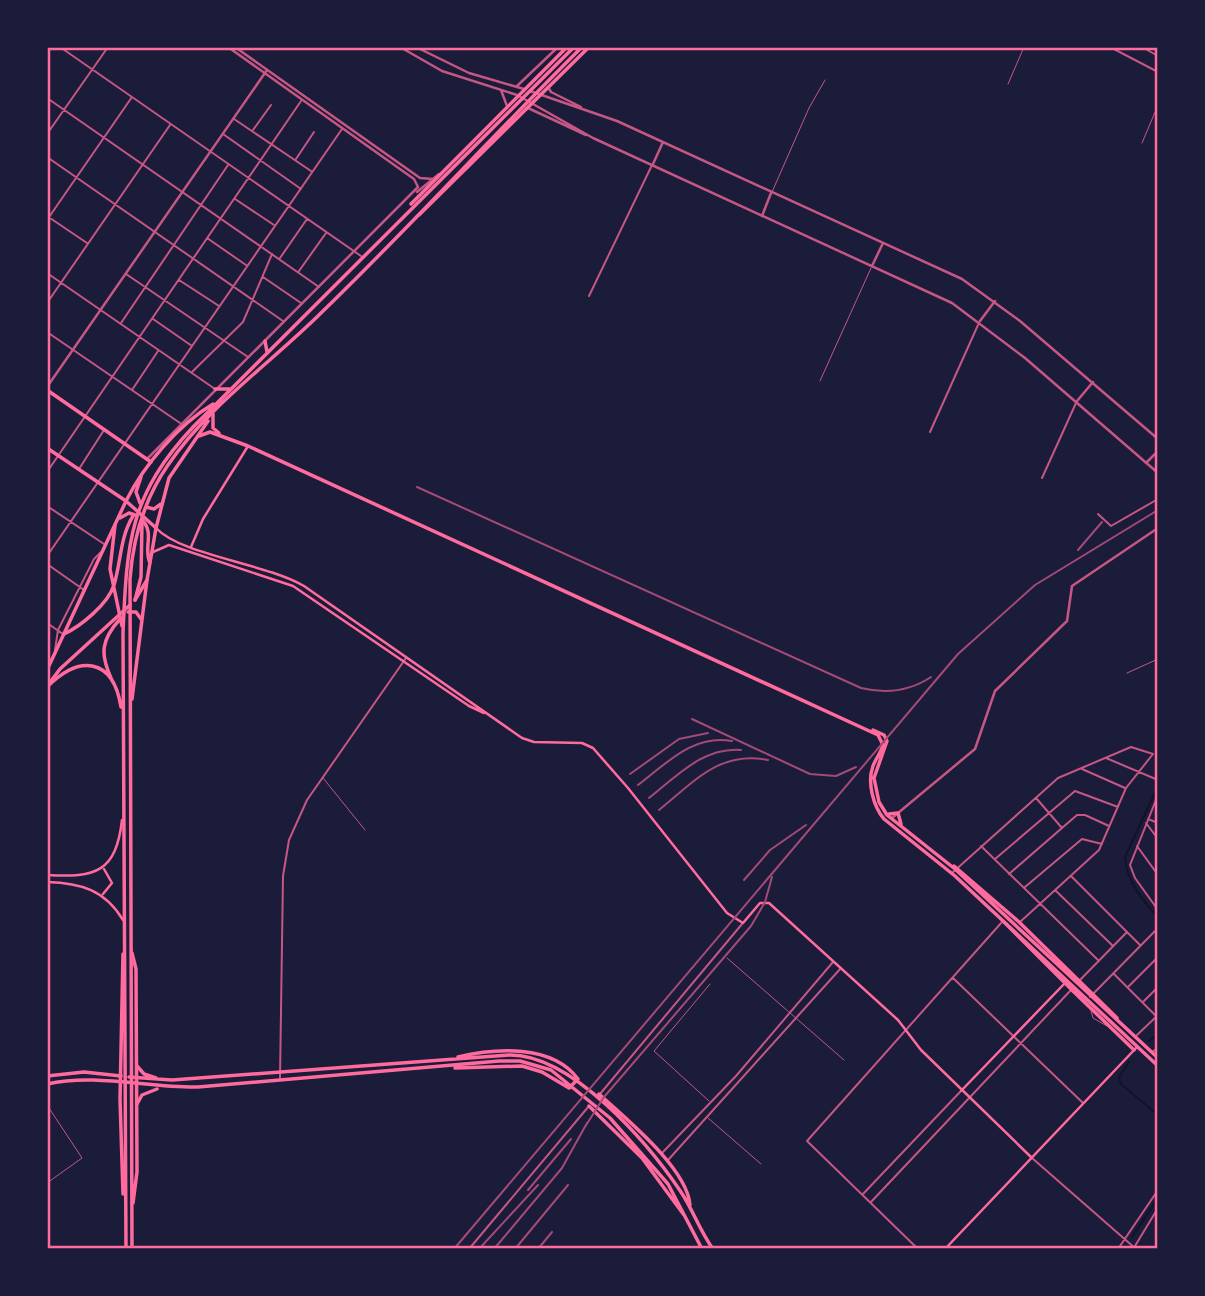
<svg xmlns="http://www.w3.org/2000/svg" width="1205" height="1296" viewBox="0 0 1205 1296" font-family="Cabin,sans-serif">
  <rect width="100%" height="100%" fill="#1b1b3a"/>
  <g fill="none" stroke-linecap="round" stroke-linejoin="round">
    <path stroke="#12122b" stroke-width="2" d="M1158 786 1125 857C1126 880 1143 901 1158 917
      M1149 1041 1158 1034
      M1129 1062 1119 1077 1121 1084 1158 1115
      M1132 1237 1158 1198"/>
    <path stroke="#c65784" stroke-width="1" d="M1008 84 1024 47
      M1142 143 1158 105
      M772 192 809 108 825 80
      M820 381 871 268
      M1127 673 1158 659
      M323 778 365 830
      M727 958 844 1060
      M1091 1011 1093 1018 1107 1026
      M709 1101 654 1051 710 984
      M47 1105 82 1158 47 1183
      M708 1118 761 1164
      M47 1225 50 1249"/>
    <path stroke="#c65784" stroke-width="2" d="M60 47 361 256
      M1110 47 1158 72
      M1142 47 1158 56
      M47 51 50 47
      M47 98 319 287
      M234 119 311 171
      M253 130 271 105
      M47 134 108 47
      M223 134 301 189
      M47 157 283 321
      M296 159 314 132
      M235 199 274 225
      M47 216 87 243
      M47 220 132 97
      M207 238 246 265
      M280 258 307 219
      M299 271 326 233
      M47 273 215 389
      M126 274 248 357
      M263 277 301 303
      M179 280 219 306
      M589 296 652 165
      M47 303 170 125
      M153 319 192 346
      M121 323 228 165
      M47 332 180 423
      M192 372 243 322 272 254
      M132 390 158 351
      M930 432 978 325
      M79 469 104 430
      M47 472 301 101
      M1042 478 1076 403
      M47 506 104 544
      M1098 514 1111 526 1158 499
      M47 556 342 129
      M47 564 84 590
      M47 623 63 634
      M55 650 58 630 94 559 101 552
      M1106 758 1158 780
      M1082 769 1125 788
      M1158 795 1130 865 1135 878 1158 910
      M1036 798 1062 828
      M1148 819 1158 823
      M1146 823 1158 839
      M981 846 1098 960
      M1137 846 1158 875
      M995 859 1075 791 1118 807
      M952 873 1058 778 1131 747 1153 754 1126 788 1099 850 1020 922
      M1009 874 1077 815H1085L1109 826
      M1071 876 1140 945
      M1025 887 1082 839 1102 844
      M1055 890 1113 946
      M1114 974 1156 1016
      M953 978 1083 1103
      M1080 980 1127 932
      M1128 987 1158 957
      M1090 997 1158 928
      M1143 1002 1158 987
      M1136 1036 1158 1015
      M1152 1052 1158 1048
      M280 1078 283 876 289 840 307 800 406 658
      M600 1094 742 924
      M662 1153 736 1076 833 962
      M1032 1158 1136 1249
      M669 1159 841 968
      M863 1194 960 1092
      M871 1202 1071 990
      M1135 1246 1158 1208
      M469 1249 589 1106
      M918 1249 807 1141 1002 922
      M1118 1249 1158 1190"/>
    <path stroke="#c65784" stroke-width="2.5" d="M235 47 420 178 433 179
      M400 47 442 71 517 95 593 138 952 303 1025 358 1158 473
      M416 47 469 73 524 89
      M517 86 558 47
      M548 87 551 92 581 107
      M501 90 507 106
      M530 91 617 121 962 279 1020 321 1158 439
      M528 108 586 135
      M653 164 663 142
      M417 192 439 174
      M762 216 771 193
      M872 266 883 243
      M980 321 995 301
      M47 387 267 70
      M1077 401 1093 382
      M147 459 418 187 414 179 228 47
      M1146 463 1158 451
      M892 818 975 749 995 691 1067 621 1072 586 1158 528"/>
    <path stroke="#ff6b9d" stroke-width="2.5" d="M156 528C181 555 264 563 304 586L522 738 534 742 582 743 593 748 628 788 727 913 743 923 760 903H769L898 1020 921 1050 1031 1157
      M191 547 203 519 248 446
      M153 552 169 545 293 586 469 706 484 713
      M47 875C96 878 116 872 122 820
      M47 882C81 883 105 890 123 920
      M103 894 112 883 104 869
      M961 1091 1065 983
      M945 1249 1137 1047"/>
    <path stroke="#ff6b9d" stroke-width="3.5" d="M47 390 151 462
      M213 414V428L219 433
      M199 436 210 432 248 446 878 735 883 745C881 753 876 758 873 766 867 782 873 806 884 819L955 876 1158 1066
      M47 448 126 501 156 528 147 580 135 600
      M120 518 129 513 135 515
      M142 520C155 533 143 548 150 563
      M47 670 126 501
      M48 685 60 669 130 605
      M873 730 884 735 887 741 874 778 879 802 887 815 955 869 1158 1058
      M889 814 898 813 901 824
      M954 866 1019 922 1117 1018
      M1004 922 1075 993
      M1075 993 1134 1050
      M137 1066 144 1074 156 1078
      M455 1068 522 1066 542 1072 569 1088 578 1079C552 1044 495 1048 458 1057
      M47 1076 84 1072 121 1076
      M129 1077 172 1080 509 1055C572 1054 648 1143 681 1192 693 1210 700 1231 713 1249
      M47 1084C96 1073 148 1088 198 1087L499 1061H520L551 1070 610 1118 668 1184 702 1249
      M599 1094C626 1119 687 1168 690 1205
      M137 1104 142 1095 157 1089
      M589 1106 642 1158 684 1215"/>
    <path stroke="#ff6b9d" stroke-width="3.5" d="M411 204 567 47
      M419 215 589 47
      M265 341 267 352
      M215 389H229
      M126 501C144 465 178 425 213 404
      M140 503 136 492 141 477
      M146 507 154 509 161 504
      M115 525 110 569 122 626
      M156 528 169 478 208 421
      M135 600 141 577 142 523
      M128 612H136L141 619
      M64 634C81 626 108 604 114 585 121 562 120 537 133 516
      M111 678C100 654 101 640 120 619
      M47 687C80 654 113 658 121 707
      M132 699 147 580
      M132 953 136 969 137 1172 133 1203
      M123 954 120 1099 123 1194
      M126 1249 123 632C127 542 129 495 194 426L574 47
      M132 1249 130 579C133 538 145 498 168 465 208 406 272 362 322 312 411 226 494 134 582 47"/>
    <path stroke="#a44b75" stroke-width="2" d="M417 487 861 688C886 694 910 691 931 677
      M1078 550 1102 522
      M692 719 810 774 836 776 856 767
      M630 774 679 739 708 733
      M638 785C667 763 693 734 732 741
      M649 798C677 776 703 747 741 750
      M659 810C694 782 720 750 768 760
      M744 880 770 850 806 825
      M583 1130 604 1097 751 926 765 902 772 877
      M528 1190 571 1139
      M454 1249 958 654 1035 585 1158 510
      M479 1249 538 1185
      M494 1249 562 1168 587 1123
      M515 1249 568 1185
      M538 1249 552 1232"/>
  </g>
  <rect width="1205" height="1296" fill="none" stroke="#1b1b3a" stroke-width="98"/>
  <rect x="49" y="49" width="1107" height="1198" fill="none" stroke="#ff6b9d" stroke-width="2.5"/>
</svg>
